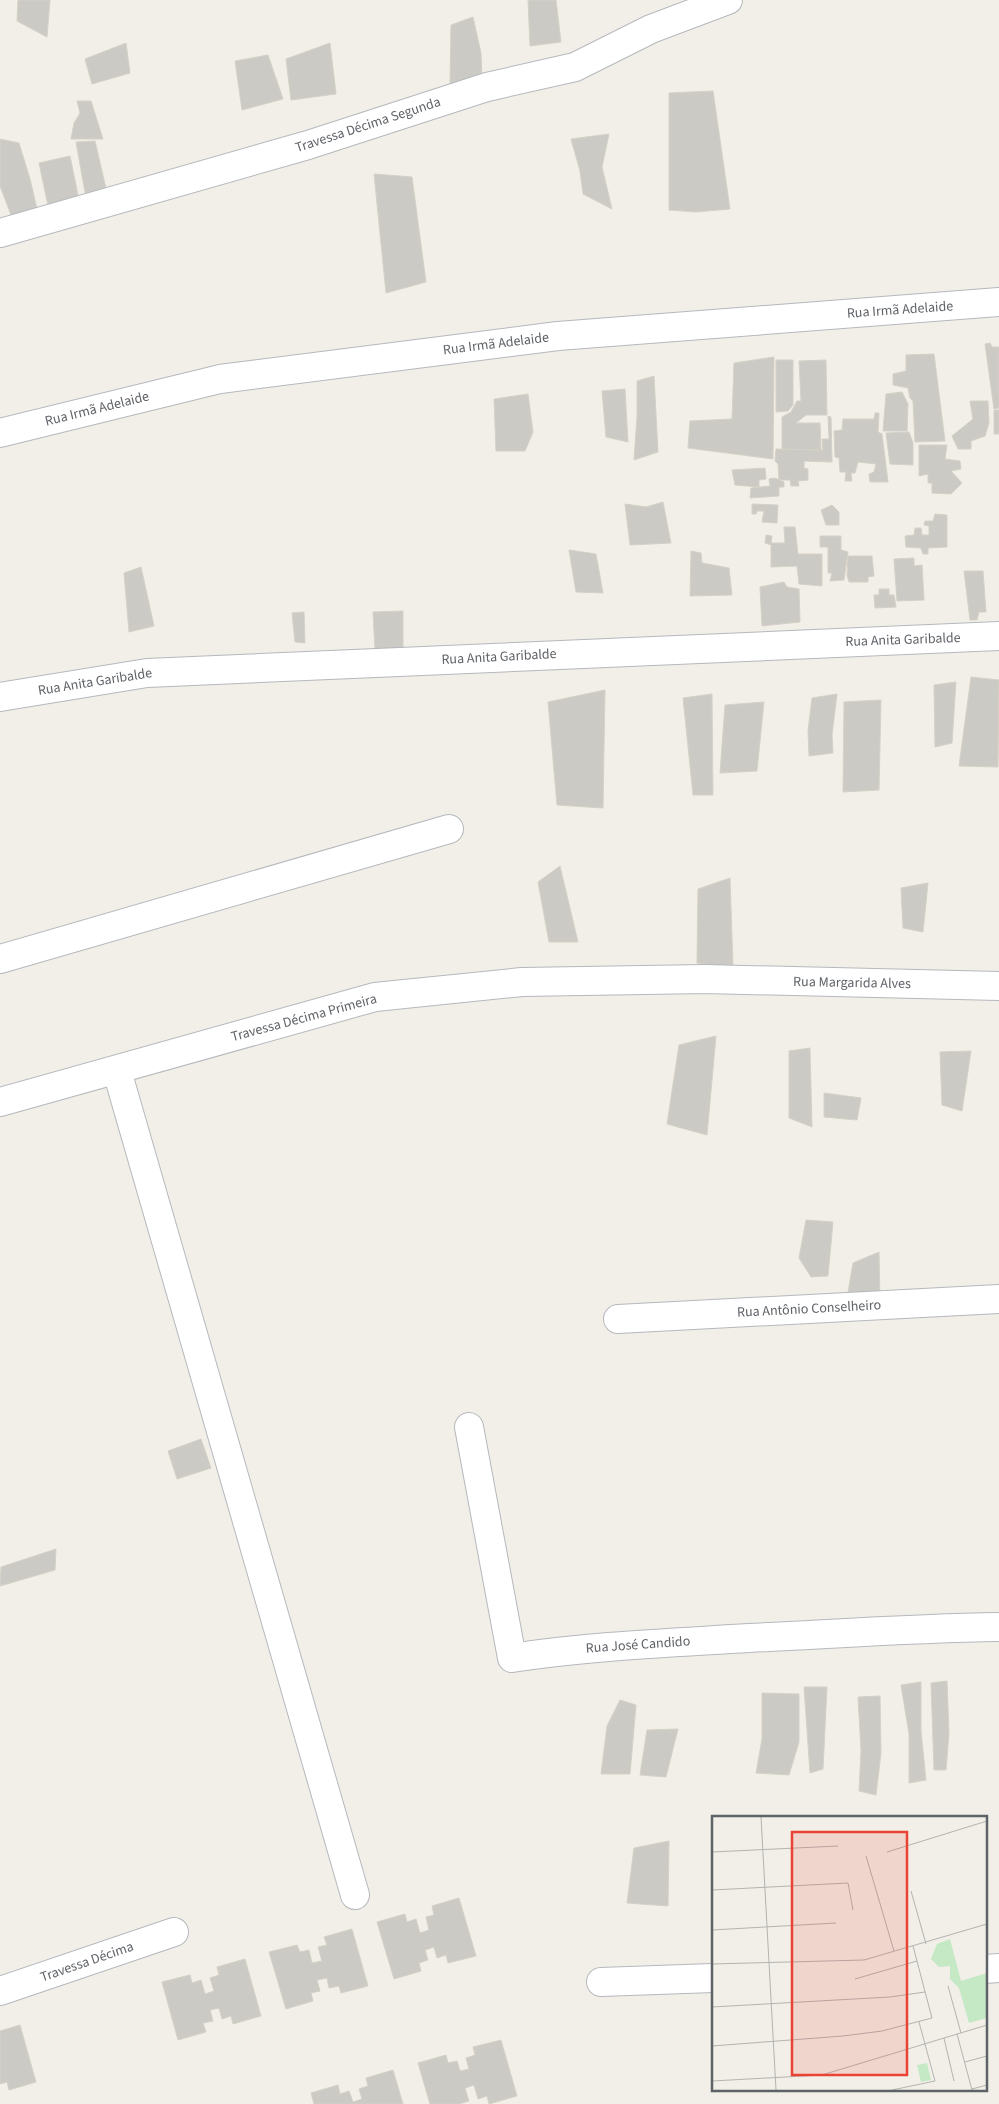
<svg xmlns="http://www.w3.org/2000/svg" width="999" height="2104" viewBox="0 0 999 2104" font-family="'Source Sans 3',sans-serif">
  <rect width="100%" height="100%" fill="#f1efe8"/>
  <path fill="#cccac5" stroke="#d6d1c6" d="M18 0H50L47 37 17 21Z
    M528 0H556L561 42 530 46Z
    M473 17 481 53 482 79 450 84 451 25Z
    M126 43 130 73 92 84 85 59Z
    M330 43 336 94 291 100 286 59Z
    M268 55 283 99 242 110 235 61Z
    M713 91 730 209 696 212 669 210V93Z
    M77 101H91L103 139H71L74 123 80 113Z
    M609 134 602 167 612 209 583 194 580 171 571 139Z
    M0 139 19 143 30 179 38 213 16 228 0 186Z
    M95 141 108 197 86 198 76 142Z
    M70 156 80 205 50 215 39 163Z
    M374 174 412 177 426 282 386 293Z
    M990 343 992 347H999V408L994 409 985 344Z
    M934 354 945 441 915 442 913 401 910 398 908 388 893 385V374L906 371V355Z
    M774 357 773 459 688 448 690 421 732 419 734 363Z
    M776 360H793V405L788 411 776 412Z
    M826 360 827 415H806L796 423H820L821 450 782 449V417L791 412 797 401H801L799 361Z
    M654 376 658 452 634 460 637 417V381Z
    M625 389 628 442 606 437 602 391Z
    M902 392 908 404 907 431H883L886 394Z
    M528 394 533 432 525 451H496L494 399Z
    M970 401H988L989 423 985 436 971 441V449H958L952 436 973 419Z
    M994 410H999V434H994Z
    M875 413H879L878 432 882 434 888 482H870L869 474 874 472 876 464 858 462 855 473H851L852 481H845L846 472H840L839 458 835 457 834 431 842 430 843 419H874Z
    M828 416 831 417 832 462 804 461V468L808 469V480L798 481 799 486H791L790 480H779L778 464 775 461 776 449 823 450 822 439H829Z
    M909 432 913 443V465L890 464 886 433Z
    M919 445H947L945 459 960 461 961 469 951 471 962 483 951 494 932 493V483H928V474L919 476Z
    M765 468 766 479 759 480V487L735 485 732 470Z
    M775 478 784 482V487H779V496L750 498 751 488 770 486 769 479Z
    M663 502 671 543 630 545 625 504 646 507Z
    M752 504 778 505 777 523 762 522 764 511H757L756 514H752Z
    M832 505 839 512V525H826L821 510Z
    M935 514 947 515V547L928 548V554H923L921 548 906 547 905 536 914 535 915 528H921L922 535H929V526L924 525 925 521H933Z
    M784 527H795L798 554H822V586L799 584 797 566 771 567V545L765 543 766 535 772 536 771 543H785Z
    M820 536H841V550L848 552 844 580 830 581 832 573H828V547H820Z
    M569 550 596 554 603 593 576 592Z
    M691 551 701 553 702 563 729 568 732 595 690 596Z
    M848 556H872L874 576 868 577V582H849L847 575Z
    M914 558V566L922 565 924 600 897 601 894 559Z
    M141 567 154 626 129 632 124 573Z
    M964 571H983L986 612H979L977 620H970Z
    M784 582 787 587 799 589 800 622 762 626 760 587Z
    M879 589H889V595H894L896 607 875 608 874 595H879Z
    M403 611V651L375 650 373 612Z
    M304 612 305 643 295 642 292 613Z
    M971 677 999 680 998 767 959 766Z
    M956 682 952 743 935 747 934 685Z
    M605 690 603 808 557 805 548 702Z
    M712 694 713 795H693L683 698Z
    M837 694 832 735 833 753 809 756 808 731 812 698Z
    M881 700 879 790 843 792 844 702Z
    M764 702 757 771 720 773 725 705Z
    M560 866 578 942H549L538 882Z
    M730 878 733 967 697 963 698 889Z
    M928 883 923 932 903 928 901 888Z
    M716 1036 707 1135 667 1124 679 1045Z
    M810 1048 812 1127 789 1118V1051Z
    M971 1051 962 1111 942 1105 940 1052Z
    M824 1093 861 1098 857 1120 824 1117Z
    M806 1220 833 1222 828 1276 811 1277 799 1258Z
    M879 1252 880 1300 847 1298 853 1263Z
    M201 1439 211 1468 177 1479 168 1451Z
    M56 1549 55 1570 0 1586 1 1567Z
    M947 1681 949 1734 946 1770H934L931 1683Z
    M921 1682V1731L926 1780 909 1783V1734L901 1685Z
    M804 1687H827L823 1769 810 1773Z
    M762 1693 799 1694V1742L789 1775 756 1773 762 1739Z
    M880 1696 881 1753 876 1795 859 1791 861 1751 858 1697Z
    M620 1700 636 1705 630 1774H601L607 1726Z
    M678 1729 666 1777 640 1775 647 1730Z
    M669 1841 668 1906 627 1903 634 1848Z
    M459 1898 476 1956 448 1963 446 1955 437 1958 434 1947 425 1950 428 1960 419 1963 421 1971 394 1979 377 1922 405 1914 407 1922 416 1919 420 1933 429 1930 426 1917 434 1915 432 1906Z
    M352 1929 368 1986 341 1993 339 1986 329 1988 327 1978 317 1980 320 1991 311 1993 313 2001 286 2009 269 1952 297 1945 300 1952 309 1950 312 1963 322 1961 318 1947 327 1945 324 1937Z
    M245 1959 261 2016 233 2024 231 2016 222 2019 219 2008 210 2010 213 2021 203 2023 206 2032 178 2040 162 1982 190 1975 192 1983 201 1980 205 1994 214 1991 210 1978 219 1975 217 1967Z
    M20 2025 36 2082 9 2090 7 2082 0 2084V2031Z
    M501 2040 517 2096 489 2104 487 2096 478 2099 474 2085 465 2088 469 2101 459 2104H430L418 2063 446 2055 448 2063 457 2061 460 2071 469 2069 466 2058 475 2055 473 2047Z
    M393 2070 403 2104H314L311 2093 338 2085 340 2094 349 2091 353 2102 362 2099 359 2089 368 2086 366 2078Z"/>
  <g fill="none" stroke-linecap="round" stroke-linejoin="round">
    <g stroke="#b5b8bc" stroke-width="30">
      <path id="minor" d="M0 233 308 145 487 87 575 67 651 29 728 0
        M0 433 220 379 558 336 999 302
        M0 697 147 673 999 636
        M0 959 449 829
        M117 1071 355 1895
        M0 1102 375 997 522 982 705 979 999 986
        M618 1319 999 1299
        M469 1427 512 1658C590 1646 670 1643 749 1638 833 1634 916 1628 999 1627
        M985 1969 999 1968
        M601 1982 713 1978
        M0 1991 174 1932"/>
    </g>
    <use href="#minor" stroke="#fff" stroke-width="28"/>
  </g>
  <g text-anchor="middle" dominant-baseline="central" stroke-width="5" stroke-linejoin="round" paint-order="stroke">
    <g font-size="14" fill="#5f6368" stroke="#fff">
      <text transform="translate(368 125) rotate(-18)">Travessa Décima Segunda</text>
      <text transform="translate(900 310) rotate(-4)">Rua Irmã Adelaide</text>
      <text transform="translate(496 344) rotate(-7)">Rua Irmã Adelaide</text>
      <text transform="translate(97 409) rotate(-14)">Rua Irmã Adelaide</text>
      <text transform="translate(903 640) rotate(-2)">Rua Anita Garibalde</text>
      <text transform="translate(499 657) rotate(-3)">Rua Anita Garibalde</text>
      <text transform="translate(95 682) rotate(-9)">Rua Anita Garibalde</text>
      <text transform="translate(852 983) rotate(1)">Rua Margarida Alves</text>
      <text transform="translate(304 1018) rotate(-15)">Travessa Décima Primeira</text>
      <text transform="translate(809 1309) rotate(-3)">Rua Antônio Conselheiro</text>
      <text transform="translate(638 1645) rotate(-4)">Rua José Candido</text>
      <text transform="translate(87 1962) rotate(-19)">Travessa Décima</text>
    </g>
  </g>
  <g transform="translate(712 1816)">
    <rect width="275" height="275" fill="#f1efe8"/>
    <path d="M238 123 249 165 275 157V202L257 207 247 172 238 163V150L227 151 219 143 225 128ZM215 247 219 264 209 266 205 249Z" fill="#c5e8c5"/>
    <path fill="none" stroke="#b3b3b1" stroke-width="1" d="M49 1 64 274M0 36 126 30M175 36 275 5M154 40 182 135M0 74 136 67 141 94M199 75 214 128M0 114 124 107M0 148 152 144 275 108M143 163 205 145M236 170 249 217M0 191 178 181 213 176M245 218 260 274M232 222 242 265M0 230 131 220 170 215 220 202 201 130M253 246 275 240M0 265 110 259 275 209M260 273 275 269M180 274 223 265 207 206"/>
    <path fill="#ea4335" fill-opacity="0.15" stroke="#ea4335" stroke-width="2.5" d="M80 16H195V259H80Z"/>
    <rect width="275" height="275" fill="none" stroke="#5f6368" stroke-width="2.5"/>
  </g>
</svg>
